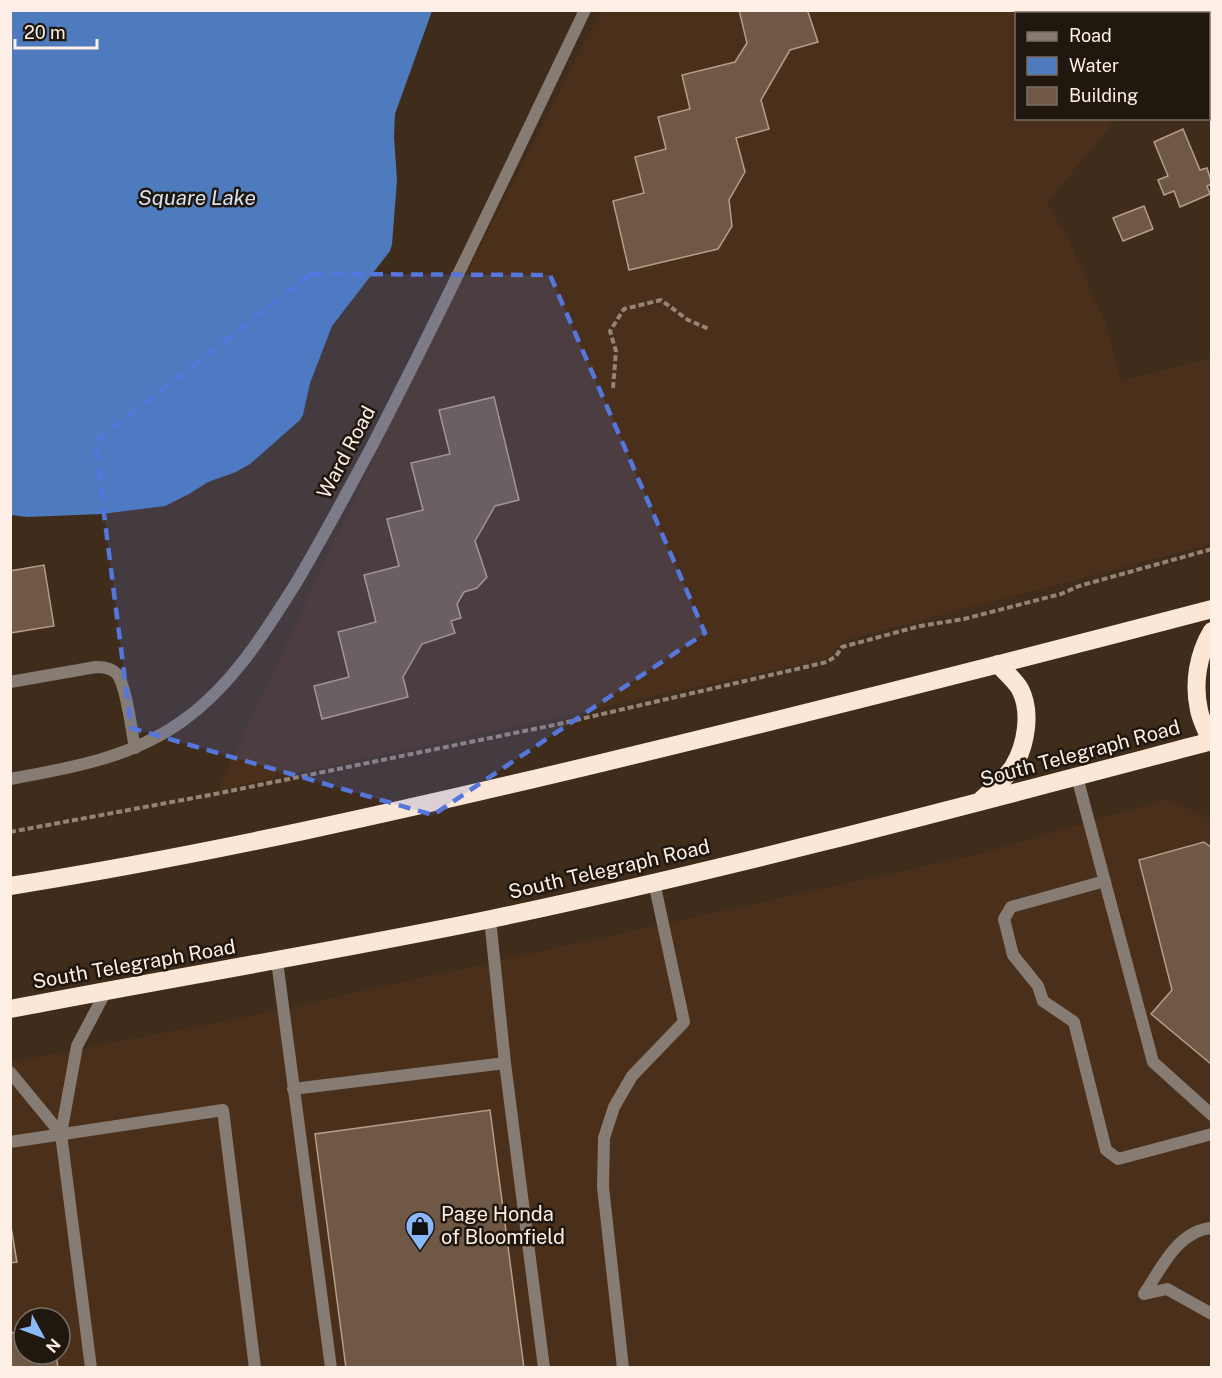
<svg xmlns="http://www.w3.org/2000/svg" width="1222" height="1378" viewBox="0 0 1222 1378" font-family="'Public Sans',sans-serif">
  <rect width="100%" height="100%" fill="#402c1b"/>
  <path fill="#4a301a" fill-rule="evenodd" d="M601 11H1154L1156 13 1016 14V118L1116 119 1047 203 1070 243 1106 325 1121 381 1211 358V544L843 641 834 652 826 659 218 790 400 402Z
    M1167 799 1203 815 1211 822V1367L11 1368V1062L236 1019 979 854ZM24 1318H60V1354H24Z"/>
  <path fill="#4d7bbd" d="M10 11H432L395 114 394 137 397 180 392 244 390 251 332 326 310 383 303 415 300 420 250 464 236 472 208 482 189 494 165 506 102 514 27 517 11 515Z"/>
  <path fill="#6f5946" stroke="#b59d88" stroke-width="1.5" d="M739 10H811L808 12 818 42 790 50 761 100 769 129 736 138 745 172 729 200 732 226 718 249 629 270 613 201 644 193 635 157 666 149 658 117 690 109 682 75 735 62 747 43Z
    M1183 129 1200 170 1207 168 1212 184 1207 186 1210 194 1180 207 1174 191 1164 195 1158 180 1168 176 1154 142Z
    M1144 206 1153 229 1123 241 1113 218Z
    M494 397 519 500 495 506 475 541 487 577 477 588 464 592 457 604 461 618 451 621 455 633 422 644 403 677 408 697 322 719 314 686 349 677 338 632 376 622 364 575 399 566 387 519 423 510 411 463 450 454 439 410Z
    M44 565 54 626 10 633V571Z
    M1204 842 1212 848 1211 1064 1151 1014 1172 990 1139 860Z
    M490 1110 524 1368H346L315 1134Z
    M10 1221 17 1262 10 1263Z
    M24 1331V1354H56L58 1368H10V1333Z"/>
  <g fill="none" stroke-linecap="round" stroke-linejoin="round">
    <path stroke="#958476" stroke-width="4" stroke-dasharray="6 3" stroke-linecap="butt" d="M613 388 616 351 610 331 624 309 661 300 688 320 709 329
      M10 832 215 794 559 724 827 662 836 656 842 647 920 626 964 619 1061 594 1079 586 1212 549"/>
    <path stroke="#877c73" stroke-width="12" d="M10 682 96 667C103 667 112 668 117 674 126 684 132 733 135 748
      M1077 777 1153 1062 1212 1115
      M1105 881 1011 907 1004 919 1013 955 1038 986 1043 1001 1074 1022 1106 1150 1118 1159 1212 1134
      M490 919 505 1063 544 1368
      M277 961 331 1368
      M10 1072 61 1134
      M293 1089 505 1063
      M10 1142 223 1110 255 1368
      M1144 1294C1161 1269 1178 1230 1212 1228
      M1144 1294 1167 1289 1212 1314
      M91 1368 61 1134 77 1046 106 991
      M623 1368 603 1187 604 1138 614 1107 632 1076 684 1022 654 882"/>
    <path stroke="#877c73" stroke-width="12" d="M1176 10 1177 14
      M1208 64 1212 69
      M10 779C71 768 130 758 181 722 232 686 264 634 296 583 323 538 347 492 372 446 446 303 515 156 585 10"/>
    <path stroke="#fce6d5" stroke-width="18" d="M1211 741C1207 731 1201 721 1199 710 1193 683 1198 654 1212 631
      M980 801C991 791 1004 780 1013 767 1026 746 1032 712 1020 689 1015 680 1005 672 998 664
      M10 886C206 855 400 811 593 765 800 715 1006 663 1212 609
      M10 1009C170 978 331 952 491 919 733 868 972 804 1212 741"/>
  </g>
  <path fill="#5576dc" fill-opacity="0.2" stroke="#5576dc" stroke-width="4.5" stroke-dasharray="12 8" stroke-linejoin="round" d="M311 274 550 275 705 633 433 815 131 728 95 442Z"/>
  <defs>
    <g id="shop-pin" transform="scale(1.5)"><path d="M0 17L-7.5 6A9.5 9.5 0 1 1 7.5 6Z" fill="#8bbafc" stroke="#20170f"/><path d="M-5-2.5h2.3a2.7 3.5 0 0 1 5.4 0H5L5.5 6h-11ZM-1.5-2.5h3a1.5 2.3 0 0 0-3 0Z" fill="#111"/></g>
  </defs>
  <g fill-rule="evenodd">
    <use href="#shop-pin" x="420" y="1226"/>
  </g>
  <g text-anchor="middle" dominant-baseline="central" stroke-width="5" stroke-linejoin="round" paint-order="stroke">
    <g font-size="20" fill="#fef0e6" stroke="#20170f">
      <text transform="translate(346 452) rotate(-62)">Ward Road</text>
      <text transform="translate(1080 753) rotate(-15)">South Telegraph Road</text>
      <text transform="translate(609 869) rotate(-13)">South Telegraph Road</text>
      <text transform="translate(134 964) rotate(-10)">South Telegraph Road</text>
    </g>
    <g font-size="20" fill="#fef0e6" stroke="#20170f" text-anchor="start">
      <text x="441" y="1214">Page Honda<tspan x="441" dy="23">of Bloomfield</tspan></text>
    </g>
    <g font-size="21" font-style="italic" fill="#d5e2f4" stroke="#20170f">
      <text x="197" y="197">Square Lake</text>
    </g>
  </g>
  <rect width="1222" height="1378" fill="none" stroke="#fef0e6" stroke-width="24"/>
  <rect x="1015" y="12" width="195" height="108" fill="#20170f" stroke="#796e65" stroke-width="1.5"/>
  <rect x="1027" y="32" width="30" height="9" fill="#877c73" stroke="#796e65" stroke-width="1.5"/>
  <text x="1069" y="42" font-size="18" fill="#fef0e6">Road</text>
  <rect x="1027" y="57" width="30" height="18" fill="#4d7bbd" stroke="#796e65" stroke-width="1.5"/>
  <text x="1069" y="72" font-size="18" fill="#fef0e6">Water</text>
  <rect x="1027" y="87" width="30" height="18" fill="#6f5946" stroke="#796e65" stroke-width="1.5"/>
  <text x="1069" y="102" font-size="18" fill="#fef0e6">Building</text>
  <g transform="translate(42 1336) rotate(131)"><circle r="28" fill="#20170f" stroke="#796e65" stroke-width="1.5"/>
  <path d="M0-4.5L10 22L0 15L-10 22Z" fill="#8bbafc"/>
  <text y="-9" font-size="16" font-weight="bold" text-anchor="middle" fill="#fef0e6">N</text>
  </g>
  <path d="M15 39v9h82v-9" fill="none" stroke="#fef0e6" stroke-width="3"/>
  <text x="24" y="39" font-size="18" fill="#fef0e6" stroke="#20170f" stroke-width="4.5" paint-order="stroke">20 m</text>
</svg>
